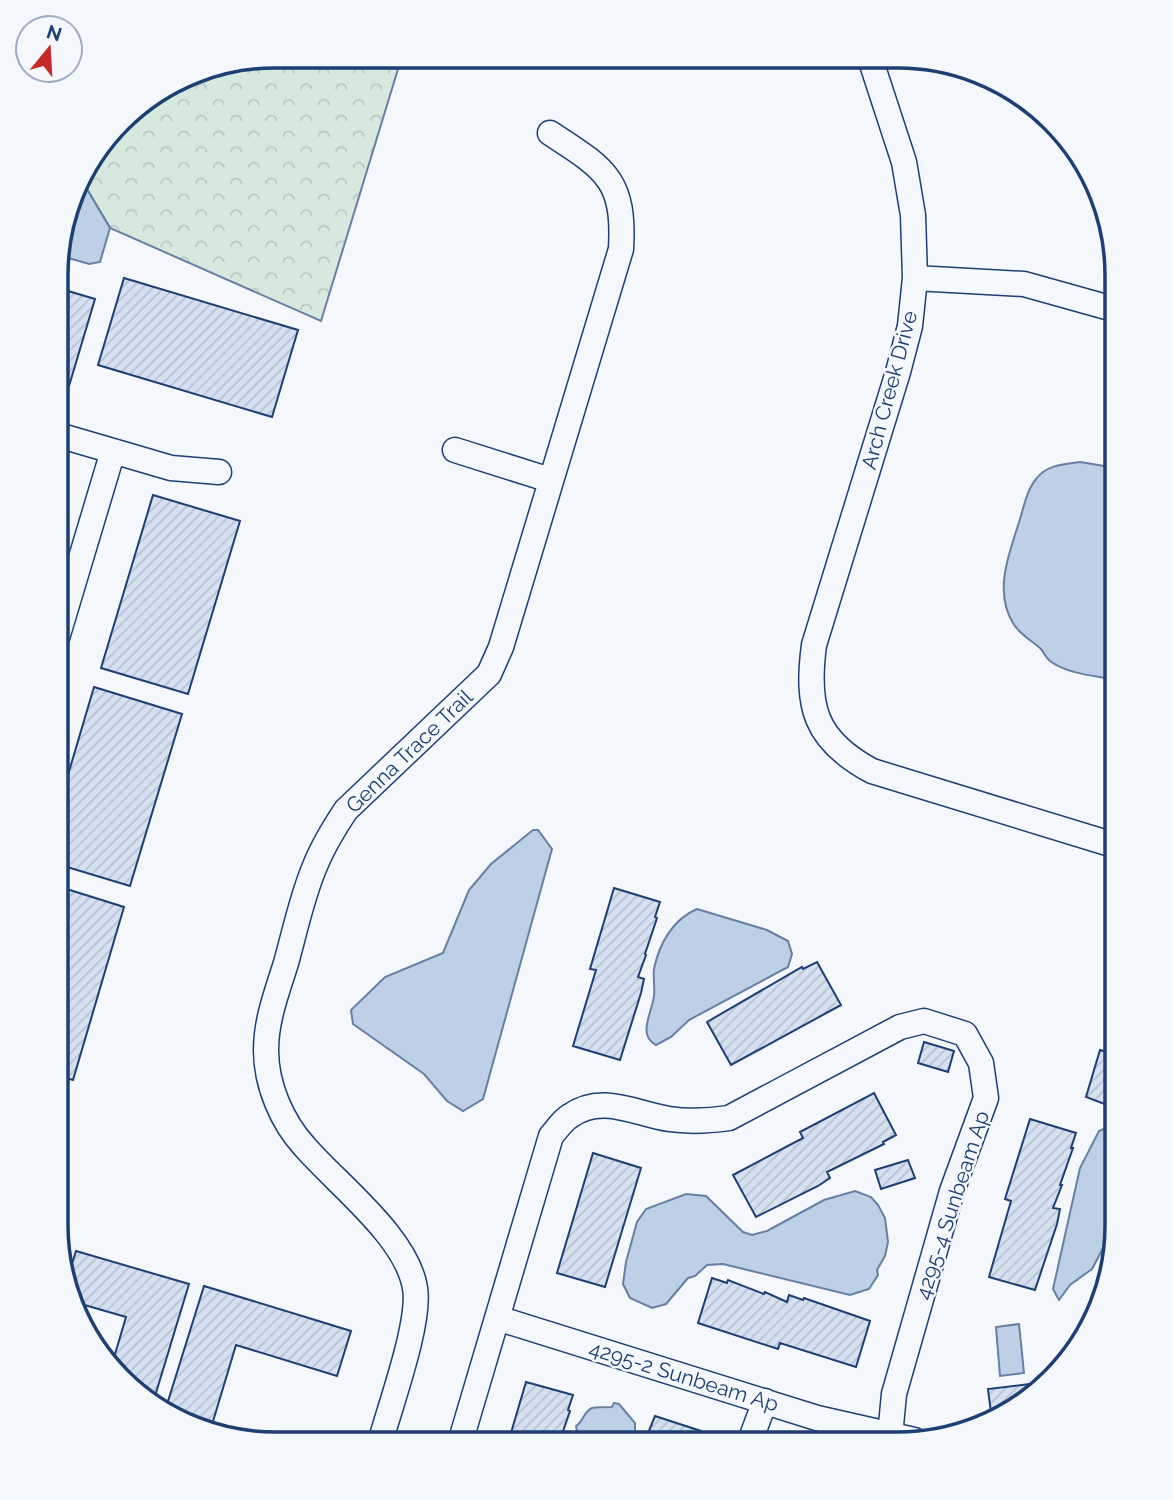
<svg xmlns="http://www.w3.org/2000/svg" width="1173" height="1500" viewBox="0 0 1173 1500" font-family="Raleway,sans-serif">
  <defs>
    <pattern id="forest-crowns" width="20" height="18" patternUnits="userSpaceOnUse" patternTransform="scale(1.75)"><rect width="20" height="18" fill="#d7e8df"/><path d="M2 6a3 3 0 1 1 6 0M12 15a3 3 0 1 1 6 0" fill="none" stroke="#b8c8c3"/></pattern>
    <pattern id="building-hatch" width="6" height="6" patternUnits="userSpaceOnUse" patternTransform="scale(1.75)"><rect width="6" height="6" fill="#d5e0f0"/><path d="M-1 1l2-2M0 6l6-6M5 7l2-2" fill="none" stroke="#b6c1d1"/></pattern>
  </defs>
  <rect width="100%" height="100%" fill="#f4f7fb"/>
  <path fill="url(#forest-crowns)" stroke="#687fa3" stroke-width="2" d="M276 56H402L321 321 110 228 81 179 85 166 131 110 205 68Z"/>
  <path fill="#bed0e5" stroke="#687fa3" stroke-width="2" d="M81 179 110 228 100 262 89 264 58 255V246Z
    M1080 462 1117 468V680C1096 676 1067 674 1050 661 1045 657 1044 652 1040 648 1031 640 1019 634 1013 623 993 590 1010 552 1020 519 1024 506 1027 490 1036 479 1046 465 1064 464 1080 462Z
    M533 830H538L552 849 483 1099 463 1111 447 1101 424 1074 353 1024 351 1010 385 977 443 953 469 890 491 864Z
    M697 909 767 930 788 941 792 954 788 967 689 1020 671 1037 656 1045C637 1035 652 1013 654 996 655 987 653 978 654 969 659 944 673 919 697 909Z
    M1117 1123V1230L1111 1233 1092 1269 1070 1285 1059 1300 1053 1289 1080 1168 1099 1131Z
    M855 1191 871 1197 878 1205 885 1218 888 1242 885 1256 877 1270 878 1275 869 1289 850 1295 723 1264 707 1265 695 1276 688 1278 666 1304 652 1308 630 1298 623 1284 626 1262 637 1222 646 1209 686 1194 706 1196 743 1232 752 1235 767 1231 824 1200Z
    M1019 1324 1024 1373 1000 1376 996 1327Z
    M614 1403 619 1404 635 1423V1443H573L577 1431 576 1426C583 1422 584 1411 592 1408 598 1407 606 1407 612 1407Z"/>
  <path fill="url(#building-hatch)" stroke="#1d3f73" stroke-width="2" d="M124 278 298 330 272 417 98 365Z
    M58 288 95 299 69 386 58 383Z
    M153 495 240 521 188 694 101 668Z
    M94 687 182 714 130 886 57 864V812Z
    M57 886 124 907 73 1080 56 1075Z
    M614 888 660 902 655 917 657 918 645 954 646 955 638 977 644 979 641 993 620 1060 573 1046 596 970 590 969Z
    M817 962 841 1005 731 1065 707 1022 802 967 803 969Z
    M924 1042 954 1051 948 1072 918 1063Z
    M1100 1050 1117 1055 1115 1108 1086 1097Z
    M874 1093 896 1135 883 1142 884 1144 827 1172 830 1178 818 1186 756 1217 733 1175 803 1138 800 1132Z
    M1030 1119 1076 1133 1071 1148H1073L1060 1185H1062L1053 1208 1060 1209 1057 1224 1035 1290 989 1277 1011 1201 1005 1199Z
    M593 1153 641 1168 605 1287 557 1273Z
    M908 1160 915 1178 881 1189 875 1170Z
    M76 1251 189 1284 152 1406 113 1361 126 1317 74 1302 68 1276Z
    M712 1278 727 1283 728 1280 764 1294 765 1292 787 1302 789 1295 803 1300 804 1298 870 1321 856 1367 780 1343 778 1349 698 1323Z
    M204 1286 351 1331 337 1376 236 1345 211 1428 165 1411Z
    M526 1382 573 1395 568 1410 570 1411 559 1443H508Z
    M1038 1383 1006 1411 991 1413 988 1389Z
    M655 1416 701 1431 697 1443H644Z"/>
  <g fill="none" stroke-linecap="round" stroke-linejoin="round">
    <g stroke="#1d3f73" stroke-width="27">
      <path id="minor" d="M870 58 904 162 913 215 915 278 910 326 898 372 814 645C806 706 814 740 872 771L1117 846
        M915 278 1024 284 1117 310
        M58 435 171 468 219 472
        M455 450 550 480
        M57 638 113 451
        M497 1318 817 1418 914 1440
        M380 1443C390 1406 421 1322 415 1288 407 1237 338 1185 305 1147 282 1122 266 1085 266 1050 266 1020 277 992 286 963 295 931 302 896 315 866 323 846 334 828 346 810L489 674 501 647 621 249C625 179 605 169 550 133
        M460 1443 551 1136C557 1129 563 1120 570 1116 602 1093 636 1114 669 1119 690 1122 708 1121 729 1118L900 1027 924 1021 965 1034 981 1063 986 1098 952 1191 894 1394 890 1436
        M749 1444 765 1401"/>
    </g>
    <use href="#minor" stroke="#f4f7fb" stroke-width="24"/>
  </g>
  <g text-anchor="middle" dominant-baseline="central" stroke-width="5" stroke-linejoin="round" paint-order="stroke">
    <g font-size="21" fill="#1d3f73" stroke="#f4f7fb">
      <text transform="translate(889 390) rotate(-75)">Arch Creek Drive</text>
      <text transform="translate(409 751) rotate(-44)">Genna Trace Trail</text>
      <text transform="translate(952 1205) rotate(-72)">4295-4 Sunbeam Ap</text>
      <text transform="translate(684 1376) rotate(17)">4295-2 Sunbeam Ap</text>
    </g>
  </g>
  <path d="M0 0H1173V1500H0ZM275 68H898A207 207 0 0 1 1105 275V1225A207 207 0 0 1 898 1432H275A207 207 0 0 1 68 1225V275A207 207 0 0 1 275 68Z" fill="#f4f7fb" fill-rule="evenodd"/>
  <path fill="none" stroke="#1d3f73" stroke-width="3.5" d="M275 68H898A207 207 0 0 1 1105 275V1225A207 207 0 0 1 898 1432H275A207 207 0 0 1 68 1225V275A207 207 0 0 1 275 68Z"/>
  <g transform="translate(49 49) rotate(18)"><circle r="33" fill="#f4f7fb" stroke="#9eadc5" stroke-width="2"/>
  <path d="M0-5L12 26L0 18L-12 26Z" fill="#c62828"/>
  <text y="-10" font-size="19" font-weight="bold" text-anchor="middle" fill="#1d3f73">N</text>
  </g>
</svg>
